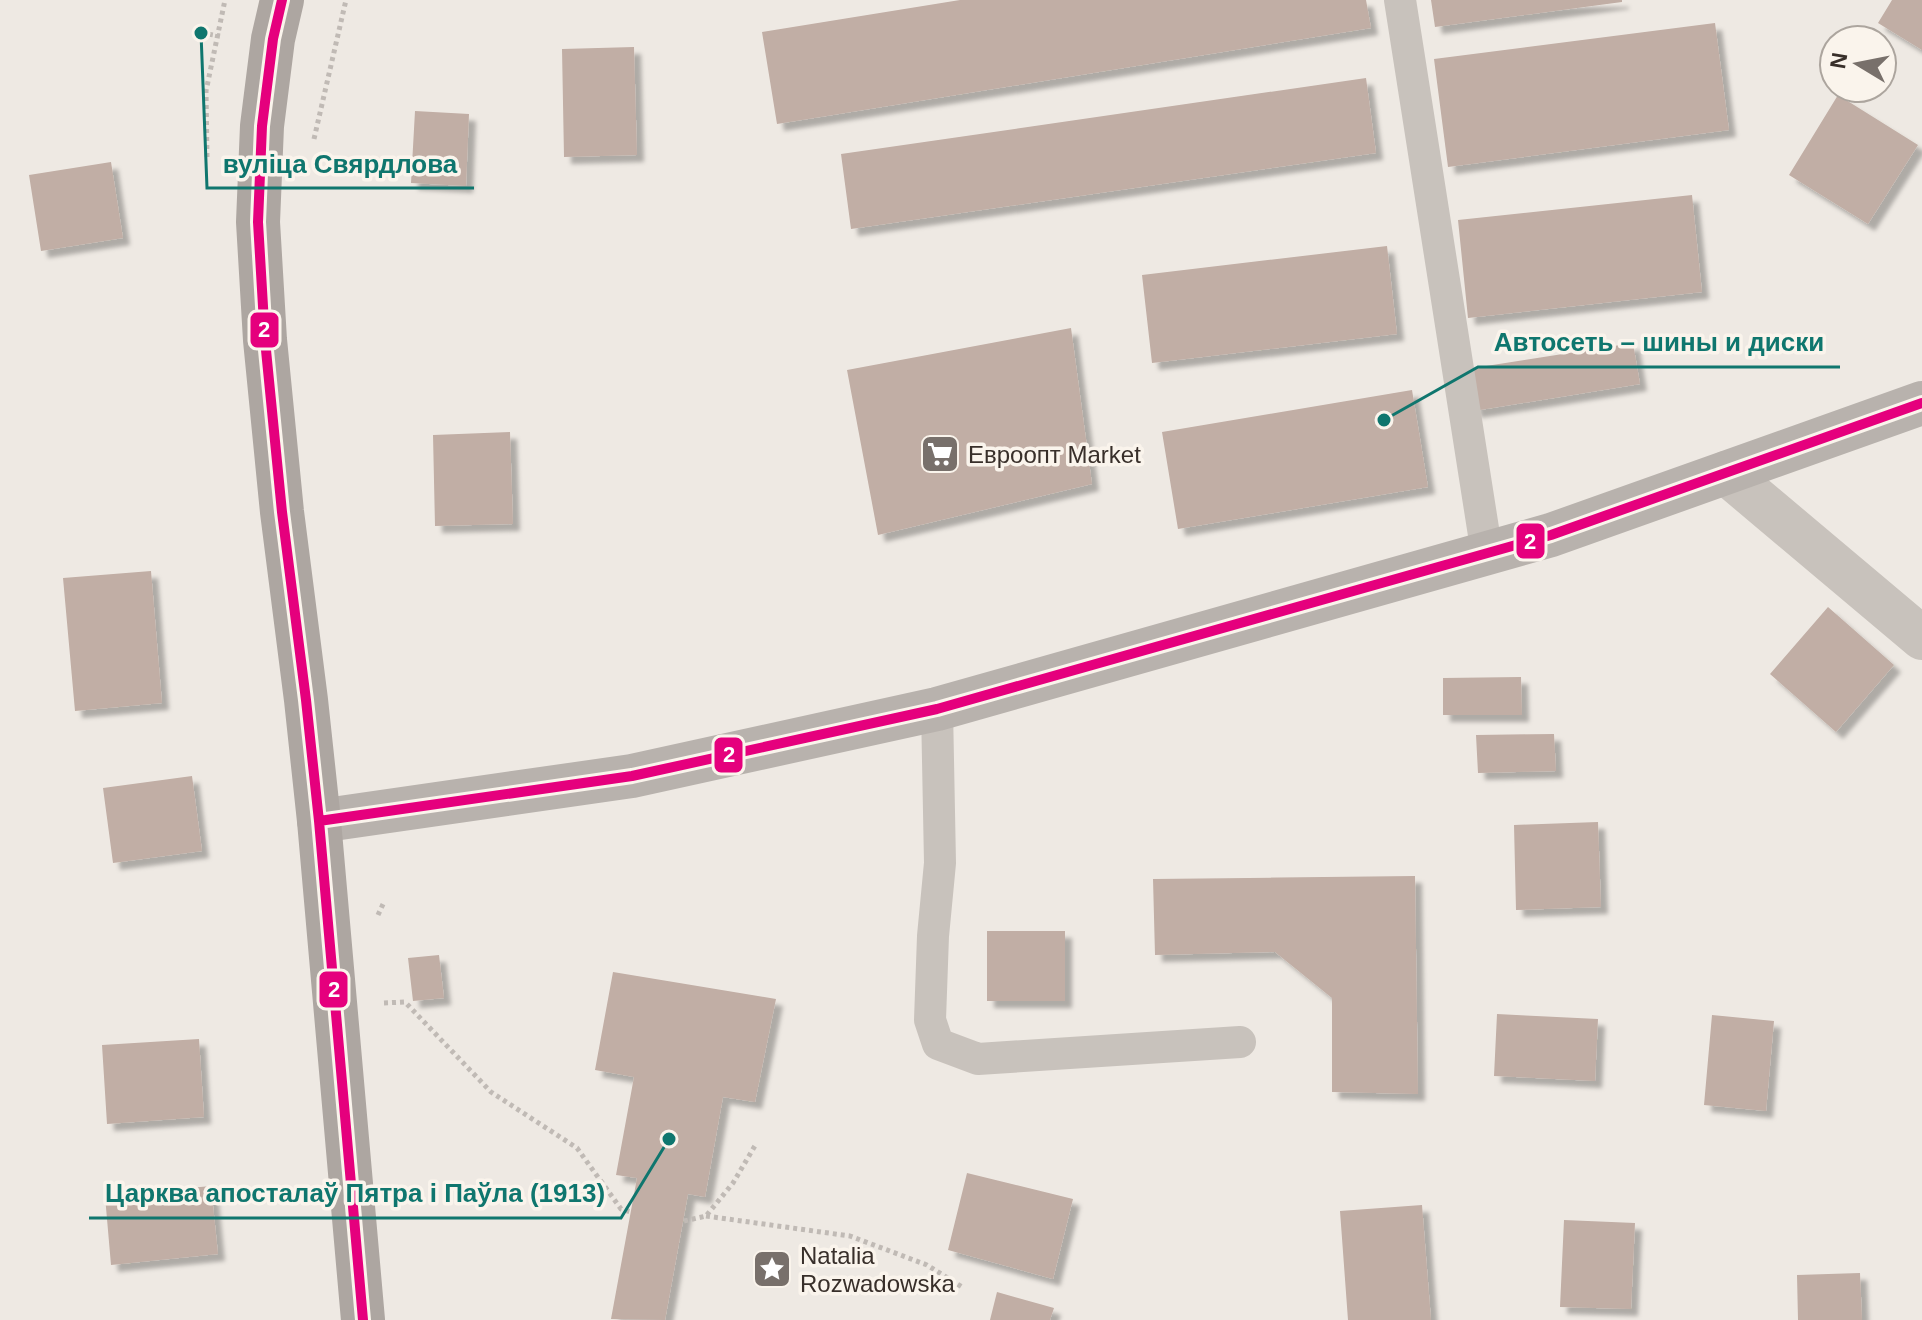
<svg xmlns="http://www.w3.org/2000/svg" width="1922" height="1320" viewBox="0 0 1922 1320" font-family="Helvetica,sans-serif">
  <defs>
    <filter id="shadow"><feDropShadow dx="7" dy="7" stdDeviation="2" flood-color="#0004"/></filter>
  </defs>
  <rect width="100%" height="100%" fill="#eee9e3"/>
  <path fill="#c1aea5" filter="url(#shadow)" d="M960 0H1366L1371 28 777 124 762 32Z
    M1431 0H1622V2L1435 27Z
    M1892 0H1922V50L1878 23Z
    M1715 23 1729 130 1448 167 1434 59Z
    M634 47 637 155 564 157 562 49Z
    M1366 78 1376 153 851 229 841 154Z
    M1838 95 1918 145 1868 224 1789 175Z
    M415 111 469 114 466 186 411 183Z
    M111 162 123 238 41 251 29 175Z
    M1692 195 1702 292 1468 318 1458 220Z
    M1387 246 1397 334 1152 363 1142 275Z
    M1071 328 1092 484 878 535 847 370Z
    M1633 343 1640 384 1474 411 1467 369Z
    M1412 390 1428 487 1178 529 1162 432Z
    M510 432 513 524 435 526 433 435Z
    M151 571 162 703 75 711 63 578Z
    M1828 607 1894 665 1836 732 1770 674Z
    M1521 677 1522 715H1443V678Z
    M1554 734 1556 771 1478 773 1476 735Z
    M192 776 202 851 113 863 103 788Z
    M1598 822 1601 907 1516 910 1514 825Z
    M1415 876 1418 1094 1332 1092V998L1275 952 1155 955 1153 879Z
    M987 931H1065V1001H987Z
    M439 955 444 998 413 1001 408 958Z
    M613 972 776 999 755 1102 723 1097 705 1197 688 1194 665 1320 611 1319 637 1178 616 1175 634 1077 595 1070Z
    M1497 1014 1598 1019 1595 1081 1494 1076Z
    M1712 1015 1774 1021 1766 1111 1704 1105Z
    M199 1039 204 1117 107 1124 102 1045Z
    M967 1173 1073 1199 1053 1279 948 1250Z
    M211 1186 218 1254 111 1265 105 1196Z
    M1422 1205 1431 1320H1348L1340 1211Z
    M1564 1220 1635 1223 1631 1309 1560 1307Z
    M1860 1273 1862 1320H1798L1797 1275Z
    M997 1292 1054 1308 1050 1320H990Z"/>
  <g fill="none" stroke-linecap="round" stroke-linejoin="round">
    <path stroke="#c0bab5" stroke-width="5" stroke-dasharray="4 4" stroke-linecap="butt" d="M201 33 220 36
      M314 139 346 0
      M207 157 206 91 225 0
      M378 915 384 902
      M384 1003 405 1002 491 1092 577 1148 621 1209 631 1212
      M706 1216 850 1236 927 1265 962 1287
      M684 1221 706 1216 733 1183 756 1144"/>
    <path stroke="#c8c2bc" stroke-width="32" d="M1400 0 1487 554
      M937 709 940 863 933 936 930 1020 938 1044 978 1059 1240 1042"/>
    <path stroke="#c8c2bc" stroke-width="44" d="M1726 473 1922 638"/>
    <path stroke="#b8b2ad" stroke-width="44" d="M319 821 632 776 937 709 1551 535 1922 403"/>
    <path stroke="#ada6a1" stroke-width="44" d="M282 0 273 39 262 126 258 222 265 340 282 512 306 700 319 821 363 1320"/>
    <g stroke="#faf4ec" stroke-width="16">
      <path id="bus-1" d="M282 0 273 39 262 126 258 222 265 340 282 512 306 700 319 821 363 1320
        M319 821 632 776 937 709 1551 535 1922 403"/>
    </g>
    <use href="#bus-1" stroke="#e5007d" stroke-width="10"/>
  </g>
  <defs>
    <g id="supermarket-square" transform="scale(2)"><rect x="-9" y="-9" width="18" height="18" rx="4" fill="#78706b" stroke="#faf4ec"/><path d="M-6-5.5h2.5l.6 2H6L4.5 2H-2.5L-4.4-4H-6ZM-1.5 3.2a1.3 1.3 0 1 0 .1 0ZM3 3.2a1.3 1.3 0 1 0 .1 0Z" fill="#fff"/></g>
    <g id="sight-square" transform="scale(2)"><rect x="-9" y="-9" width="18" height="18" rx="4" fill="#78706b" stroke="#faf4ec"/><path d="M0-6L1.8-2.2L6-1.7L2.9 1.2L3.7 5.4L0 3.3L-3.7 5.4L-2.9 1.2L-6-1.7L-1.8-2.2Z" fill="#fff"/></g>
  </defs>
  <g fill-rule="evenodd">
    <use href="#supermarket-square" x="940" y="454"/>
    <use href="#sight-square" x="772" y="1269"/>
  </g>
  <g text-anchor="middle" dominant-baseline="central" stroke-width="7" stroke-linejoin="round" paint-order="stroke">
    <g font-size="24" fill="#382f2a" stroke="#faf4ec" text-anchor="start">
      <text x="968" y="454">Евроопт Market</text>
      <text x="800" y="1255">Natalia<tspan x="800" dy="28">Rozwadowska</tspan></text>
    </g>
  </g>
  <path fill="none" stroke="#0f766e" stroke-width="3" d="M201 33L207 188H474M1384 420L1478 367H1840M669 1139L621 1218H89"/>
  <g fill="#0f766e" stroke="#faf4ec" stroke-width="3">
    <circle cx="201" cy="33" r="8"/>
    <circle cx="1384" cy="420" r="8"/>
    <circle cx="669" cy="1139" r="8"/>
  </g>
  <g font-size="26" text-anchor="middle" font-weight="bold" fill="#0f766e" stroke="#faf4ec" stroke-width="7" stroke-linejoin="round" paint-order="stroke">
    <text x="340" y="173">вуліца Свярдлова</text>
    <text x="1659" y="351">Автосеть – шины и диски</text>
    <text x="355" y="1202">Царква апосталаў Пятра і Паўла (1913)</text>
  </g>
  <g stroke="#faf4ec" stroke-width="3">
    <rect x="249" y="311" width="31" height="38" rx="8" fill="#e5007d"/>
    <rect x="1515" y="522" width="31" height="38" rx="8" fill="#e5007d"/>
    <rect x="713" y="736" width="31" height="38" rx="8" fill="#e5007d"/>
    <rect x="318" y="970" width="31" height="39" rx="8" fill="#e5007d"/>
  </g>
  <g font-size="22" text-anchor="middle" font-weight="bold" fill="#fff">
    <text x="264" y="337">2</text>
    <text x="1530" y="549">2</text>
    <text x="729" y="762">2</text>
    <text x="334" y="997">2</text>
  </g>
  <g transform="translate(1858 64) rotate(280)"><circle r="38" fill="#faf4ec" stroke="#aca59e" stroke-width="2"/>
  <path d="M0-6L14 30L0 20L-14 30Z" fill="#78706b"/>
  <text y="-12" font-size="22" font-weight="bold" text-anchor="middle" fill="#382f2a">N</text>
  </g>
</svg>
